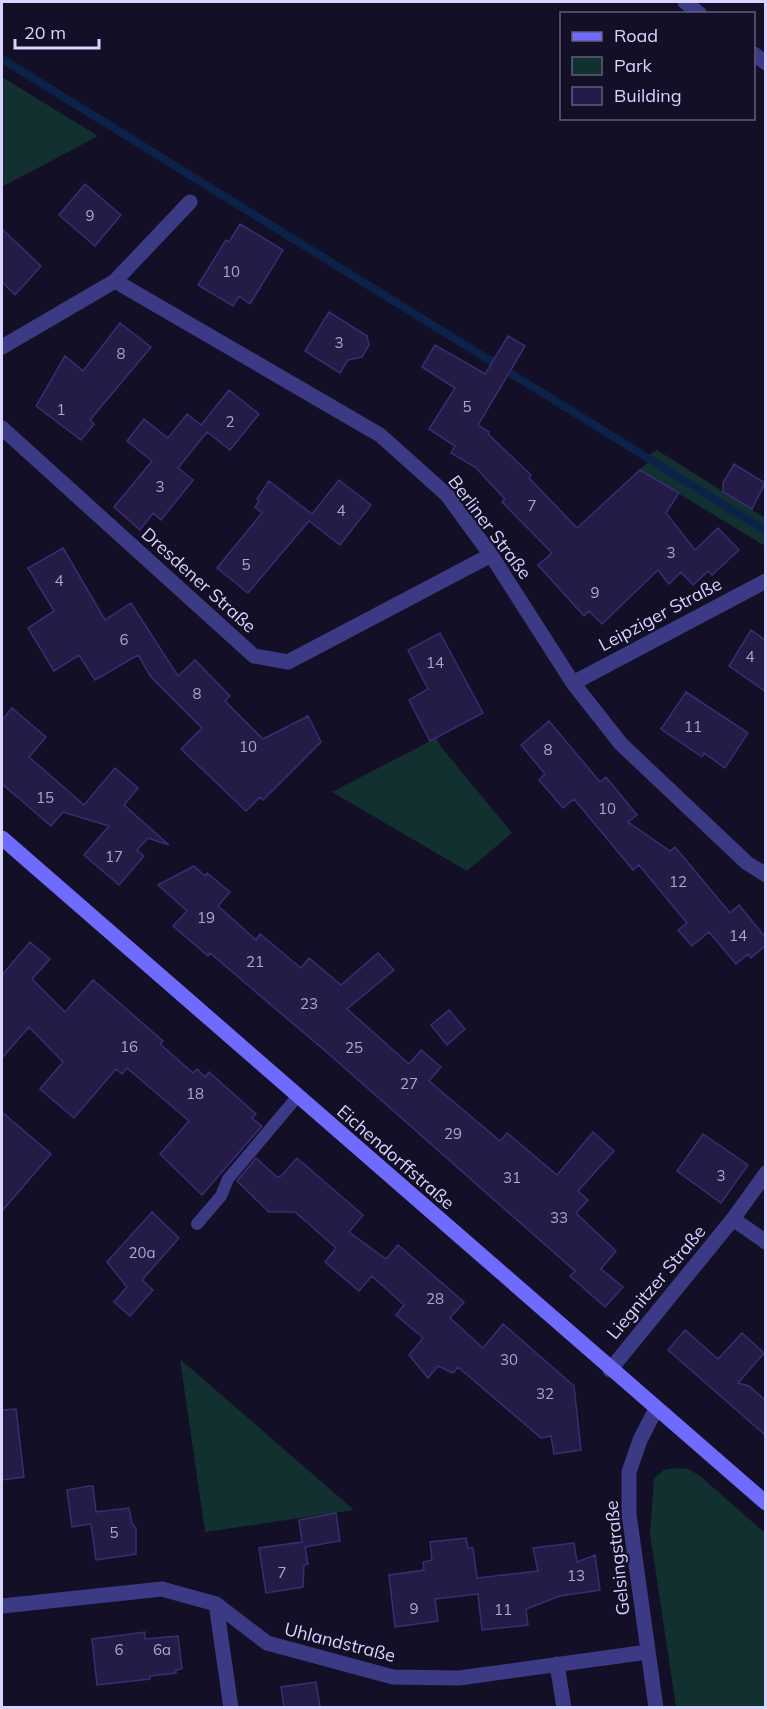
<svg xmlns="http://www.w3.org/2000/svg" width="767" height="1709" viewBox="0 0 767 1709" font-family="Mulish,sans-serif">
  <rect width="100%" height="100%" fill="#130f26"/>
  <path fill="#12302f" d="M2 77 98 136 2 187Z
    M657 450 765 518V528L648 455Z
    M650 460 765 533V546L640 470Z
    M436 738 442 748 512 833 467 871 332 792Z
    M180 1359 354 1510 205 1532Z
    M676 1468 688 1469 699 1475 765 1533V1707H676L650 1534 654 1478 664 1470Z"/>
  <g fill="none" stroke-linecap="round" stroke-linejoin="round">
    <path stroke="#0c2248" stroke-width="8" d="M2 59 766 531"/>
  </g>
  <path fill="#241b47" stroke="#3b2d73" stroke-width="1.5" d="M85 184 121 215 95 246 59 215Z
    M240 224 283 250 250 304 239 296 233 306 198 285 226 240 229 242Z
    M2 229 41 266 15 295 2 282Z
    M329 312 367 336 369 345 362 357 348 360 340 373 305 351Z
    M120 323 151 347 90 420 94 424 81 440 36 406 65 356 83 371Z
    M508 336 525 346 478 425 489 432 488 434 531 475 529 478 577 528 640 470 679 493 666 513 695 550 718 528 739 550 712 575 708 571 693 585 681 572 669 584 658 570 602 624 589 611 584 616 538 565 552 553 502 502 505 499 475 467 451 453 455 446 429 429 455 388 422 367 435 345 485 374Z
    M229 390 259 414 230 450 207 432 178 468 193 480 161 520 153 513 140 530 114 507 152 461 127 441 144 419 168 438 187 414 201 425Z
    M734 464 765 483 752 509 723 492V483Z
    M339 480 371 505 340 545 309 521 248 593 217 568 262 513 255 507 259 501 257 499 269 481 312 514Z
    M63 548 105 620 131 603 178 676 195 660 230 696 225 701 263 739 308 716 321 742 263 800 260 797 246 811 181 749 202 728 151 677 138 655 95 680 79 655 54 671 28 628 54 611 28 568Z
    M751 630 765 640V691L729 666Z
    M440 633 483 713 430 741 409 700 428 689 408 650Z
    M686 692 748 733 725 768 704 753 702 757 661 729Z
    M12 708 46 737 29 757 84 805 115 768 138 788 124 805 169 845 148 838 137 850 144 856 119 885 84 855 109 826 63 812 51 826 2 784V720Z
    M549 721 600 782 606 777 637 815 628 822 670 851 675 847 730 913 739 905 765 937V946L751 958 748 954 736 964 709 932 692 946 678 930 687 923 639 865 633 870 574 799 563 808 539 780 545 774 521 745Z
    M194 866 205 876 207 873 230 892 218 906 256 940 260 934 301 968 309 958 341 985 378 953 394 970 347 1009 409 1064 421 1050 441 1067 429 1081 500 1141 507 1133 557 1175 593 1132 614 1151 578 1191 588 1200 576 1213 616 1251 601 1269 623 1287 605 1307 570 1276 575 1271 330 1055 210 953 208 956 173 926 187 911 158 885Z
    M30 942 50 959 32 979 65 1012 93 980 163 1041 160 1044 193 1073 197 1069 205 1077 209 1072 256 1114 252 1118 262 1126 202 1195 160 1154 189 1121 127 1068 122 1074 116 1069 74 1118 40 1089 63 1062 29 1027 2 1058V975Z
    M449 1010 465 1029 447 1045 431 1025Z
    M2 1112 51 1154 2 1211Z
    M703 1134 748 1165 721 1203 677 1171Z
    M256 1158 277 1177 281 1176 297 1158 363 1215 349 1232 386 1259 398 1245 464 1302 450 1318 483 1348 503 1324 574 1386 581 1450 554 1454 551 1436 541 1438 458 1367 453 1373 438 1366 428 1378 409 1355 423 1338 396 1315 404 1305 372 1276 359 1291 325 1262 336 1248 295 1212H269L237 1181Z
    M152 1212 179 1238 142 1280 153 1290 130 1316 114 1302 127 1287 107 1262Z
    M685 1330 718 1359 742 1333 764 1353 738 1383 749 1386 765 1400V1435L668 1350Z
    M16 1409 24 1477 2 1480V1410Z
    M89 1486H93L96 1512 129 1508 132 1524 136 1528V1554L96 1560 91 1524 72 1527 67 1490Z
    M336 1513 340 1541 305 1547 308 1564 304 1565 303 1587 266 1593 259 1548 302 1542 299 1520Z
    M466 1538 468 1548H473L477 1578 538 1571 533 1548 574 1543 577 1562 595 1555 600 1590 560 1596 526 1609 528 1625 482 1630 478 1594 435 1599 438 1621 395 1627 389 1575 424 1570 423 1562 432 1560 430 1542Z
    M145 1632V1639L178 1636 182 1669 176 1670V1673L150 1676V1679L97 1685 92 1639Z
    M316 1682 320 1707H284L281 1687Z"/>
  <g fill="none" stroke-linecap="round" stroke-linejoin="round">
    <path stroke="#3d3a85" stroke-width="12" d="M197 1224 221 1196 228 1179 297 1097"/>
    <path stroke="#3d3a85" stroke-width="15" d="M685 2 700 14
      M754 54 766 63
      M115 281 380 435 447 495 491 555 573 683 621 744 747 863 766 875
      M2 347 115 281 190 202
      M2 428 254 656 288 662 491 555
      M573 683 766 581
      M733 1219 766 1173
      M610 1370 733 1219 766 1242
      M656 1409 640 1440 629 1472V1514L656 1708
      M216 1604 231 1708
      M2 1606 162 1589 216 1604 267 1643 393 1677 459 1678 648 1652
      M557 1664 564 1708"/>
    <path stroke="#6f6bff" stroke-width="15" d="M2 838 766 1503"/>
  </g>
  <g text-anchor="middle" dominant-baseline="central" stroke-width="4.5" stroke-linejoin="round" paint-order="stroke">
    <g font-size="15" fill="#aca6d1">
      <text x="90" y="215">9</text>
      <text x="231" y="271">10</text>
      <text x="339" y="342">3</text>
      <text x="121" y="353">8</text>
      <text x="467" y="406">5</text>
      <text x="61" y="409">1</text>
      <text x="230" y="421">2</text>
      <text x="160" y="486">3</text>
      <text x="532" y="505">7</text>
      <text x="341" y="510">4</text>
      <text x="671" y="552">3</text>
      <text x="246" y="564">5</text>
      <text x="59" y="580">4</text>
      <text x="595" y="592">9</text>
      <text x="124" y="639">6</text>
      <text x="750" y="656">4</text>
      <text x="435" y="662">14</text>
      <text x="197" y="693">8</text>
      <text x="693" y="726">11</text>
      <text x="248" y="746">10</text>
      <text x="548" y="749">8</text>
      <text x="45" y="797">15</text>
      <text x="607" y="808">10</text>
      <text x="114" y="856">17</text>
      <text x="678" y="881">12</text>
      <text x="206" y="917">19</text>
      <text x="738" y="935">14</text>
      <text x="255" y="961">21</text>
      <text x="309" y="1003">23</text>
      <text x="129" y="1046">16</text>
      <text x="354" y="1047">25</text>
      <text x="409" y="1083">27</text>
      <text x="195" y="1093">18</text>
      <text x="453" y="1133">29</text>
      <text x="721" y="1175">3</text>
      <text x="512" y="1177">31</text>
      <text x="559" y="1217">33</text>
      <text x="142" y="1252">20a</text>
      <text x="435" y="1298">28</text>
      <text x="509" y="1359">30</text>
      <text x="545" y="1393">32</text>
      <text x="114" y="1532">5</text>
      <text x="282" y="1572">7</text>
      <text x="576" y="1575">13</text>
      <text x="414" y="1608">9</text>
      <text x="503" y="1609">11</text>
      <text x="119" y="1649">6</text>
      <text x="162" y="1649">6a</text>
    </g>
    <g font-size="18" fill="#d9d4ff" stroke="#130f26">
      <text transform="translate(490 527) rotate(53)">Berliner Straße</text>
      <text transform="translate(199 580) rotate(42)">Dresdener Straße</text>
      <text transform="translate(660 614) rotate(-28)">Leipziger Straße</text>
      <text transform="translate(396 1157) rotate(41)">Eichendorffstraße</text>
      <text transform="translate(656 1282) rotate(-50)">Liegnitzer Straße</text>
      <text transform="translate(617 1558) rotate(-96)">Gelsingstraße</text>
      <text transform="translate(340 1642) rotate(14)">Uhlandstraße</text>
    </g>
  </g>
  <rect width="767" height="1709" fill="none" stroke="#d9d4ff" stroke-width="6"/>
  <rect x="560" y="12" width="195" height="108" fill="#130f26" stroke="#625e7d" stroke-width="1.5"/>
  <rect x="572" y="32" width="30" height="9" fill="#6f6bff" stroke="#625e7d" stroke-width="1.5"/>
  <text x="614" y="42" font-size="18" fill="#d9d4ff">Road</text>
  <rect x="572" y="57" width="30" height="18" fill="#12302f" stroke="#625e7d" stroke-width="1.5"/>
  <text x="614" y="72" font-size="18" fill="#d9d4ff">Park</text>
  <rect x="572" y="87" width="30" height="18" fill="#241b47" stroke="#625e7d" stroke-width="1.5"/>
  <text x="614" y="102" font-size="18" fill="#d9d4ff">Building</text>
  <path d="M15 39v9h84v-9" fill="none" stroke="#d9d4ff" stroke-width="3"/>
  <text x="24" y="39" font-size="18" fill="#d9d4ff" stroke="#130f26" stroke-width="4.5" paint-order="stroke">20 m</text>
</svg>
